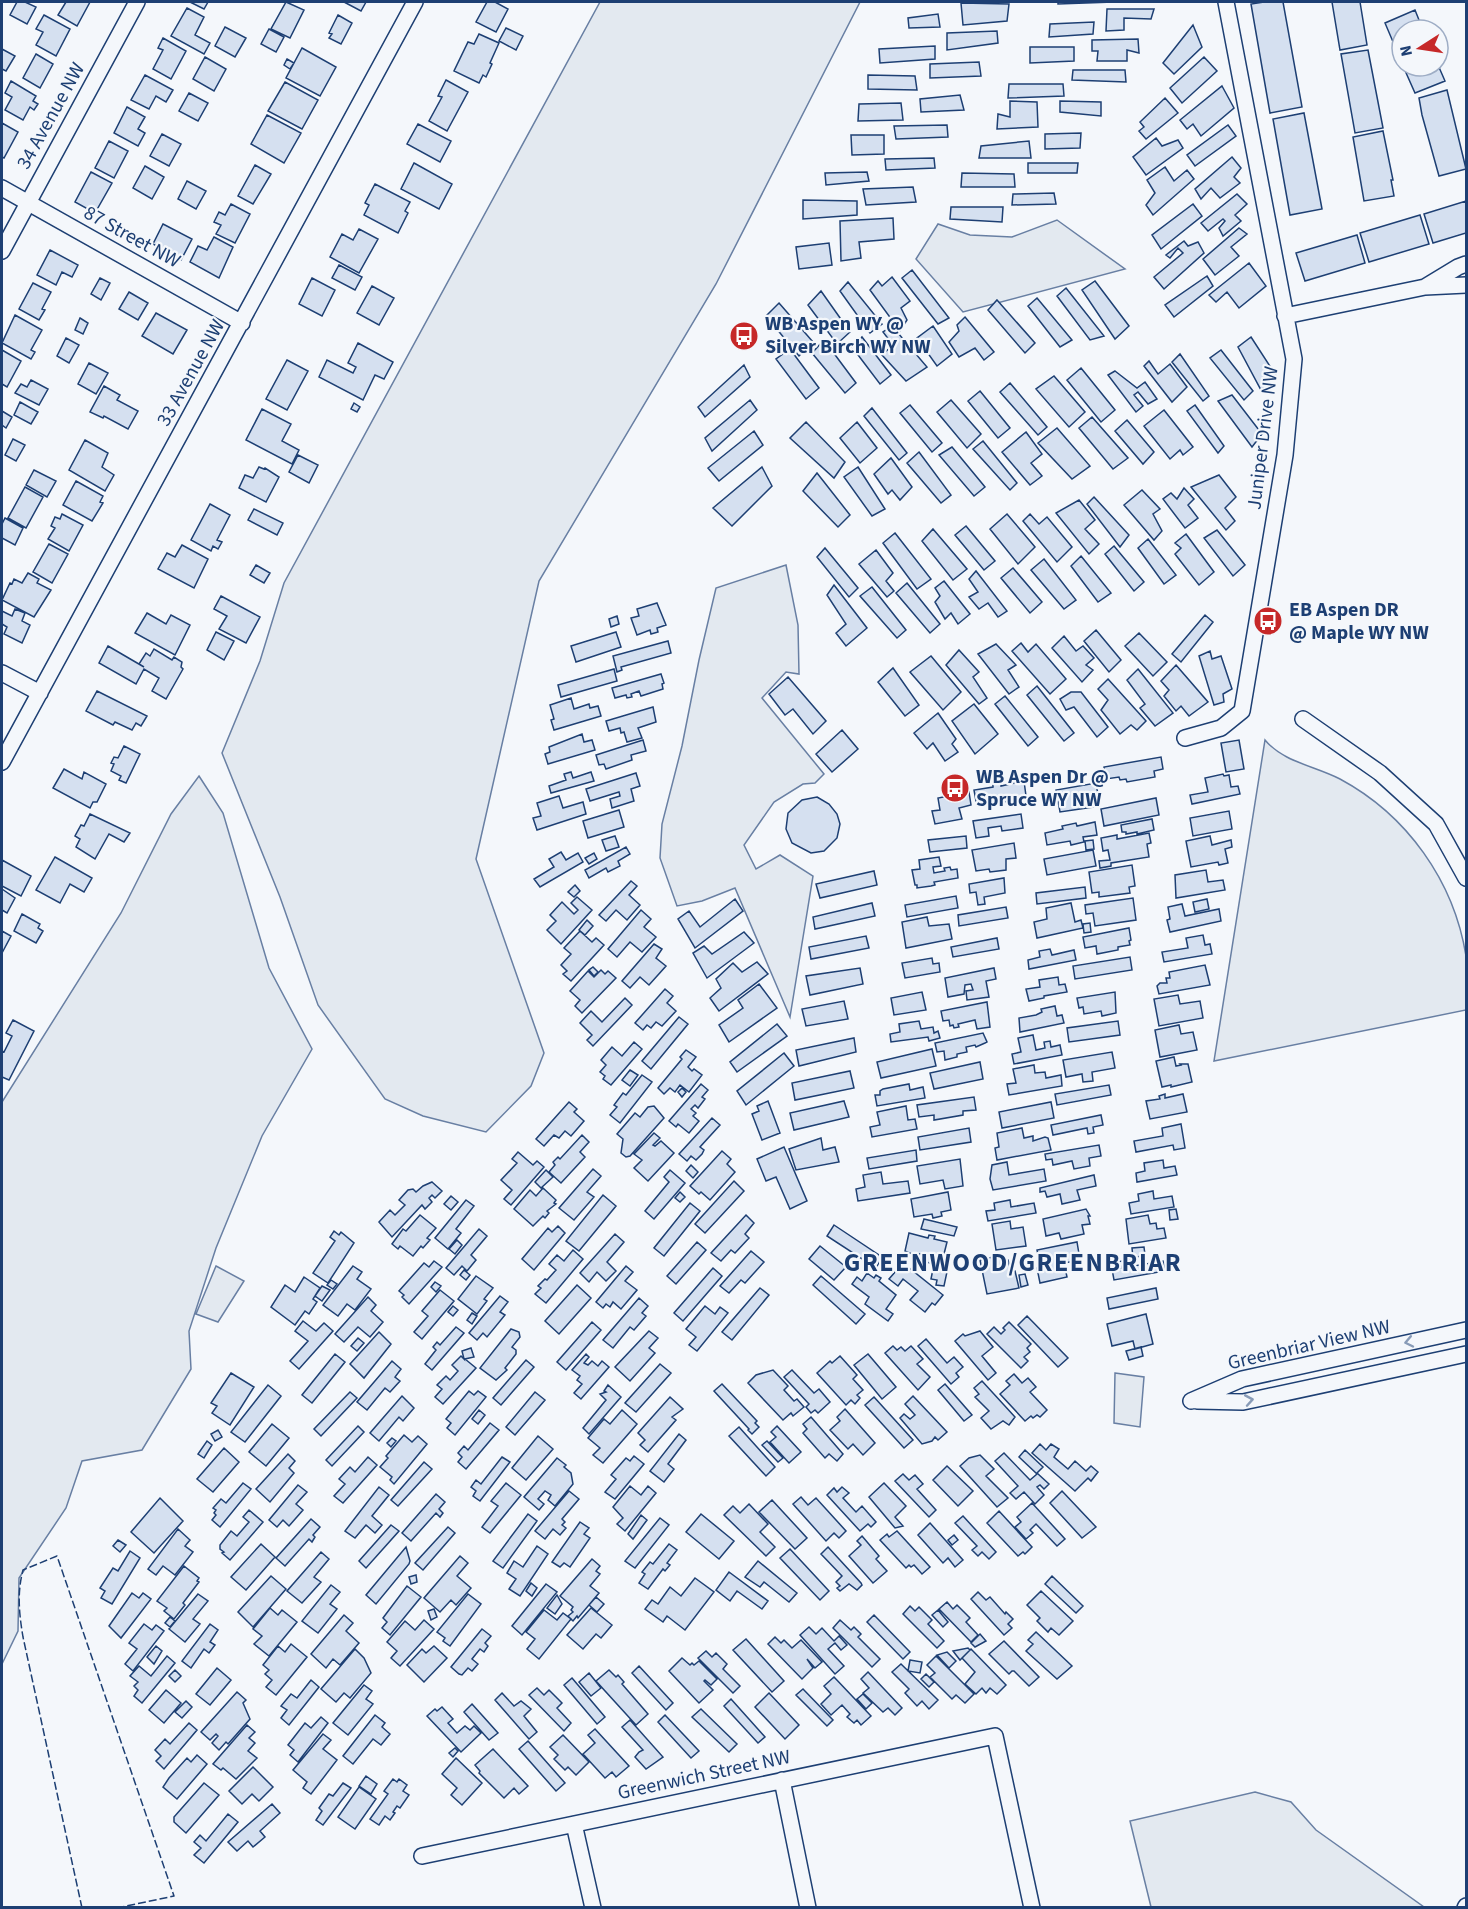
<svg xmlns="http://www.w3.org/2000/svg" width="1468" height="1909" viewBox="0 0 1468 1909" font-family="'Source Sans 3',sans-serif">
  <rect width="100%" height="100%" fill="#f4f7fb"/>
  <path fill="#e3e9f0" stroke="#687fa3" stroke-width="1.5" d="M600 2H860L716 284 539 581 476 859 544 1053 531 1086 486 1132 423 1116 385 1099 318 1005 280 897 222 753 260 661 284 583Z
    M1057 220 1125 269 963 312 916 259 938 224 970 235 1012 237Z
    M786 565 798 625 799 674 786 672 762 698 824 774 815 783 803 784 774 802 744 845 756 869 780 855 813 876 790 1017 735 888 702 901 677 906 660 858 662 824 682 746 699 660 716 588Z
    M1265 740C1283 762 1315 766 1340 779 1407 815 1454 881 1466 956 1468 973 1467 993 1466 1010L1214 1061Z
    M199 776 223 813 269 968 312 1049 262 1136 216 1248 189 1331 191 1369 142 1450 82 1461 66 1508 19 1578 18 1631 2 1664V1102L121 913 171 814Z
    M216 1266 244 1281 218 1322 196 1314Z
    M1115 1373 1144 1377 1140 1427 1114 1423Z
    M1255 1792 1291 1802 1316 1830 1424 1907H1151L1130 1821Z"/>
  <path fill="#d5e0f0" stroke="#1d3f73" stroke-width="1.5" d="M17 2H25L36 7 27 24 10 15Z
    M66 2H90L77 26 58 15Z
    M190 2H208L204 9Z
    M286 2 304 10 290 38 271 29Z
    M344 2H366L361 11Z
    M487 2H495L508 9 496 32 476 22Z
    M1058 2H1114L1058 4Z
    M1264 2H1283L1302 107 1270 113 1251 4Z
    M1332 2H1360L1367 45 1340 50Z
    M961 3 1009 4 1007 21 963 25Z
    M187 8 204 17 195 35 210 43 204 54 171 36Z
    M1107 9H1154L1151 19 1124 18V30L1106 31Z
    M1415 10 1423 30H1402V63L1385 23Z
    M938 14 940 27 909 28 908 18Z
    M44 15 70 29 56 56 36 45 43 32 36 29Z
    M338 15 352 23 341 44 329 38 332 34 329 33Z
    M1094 22 1093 34 1049 37 1050 24Z
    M1193 25 1202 47 1174 74 1163 63Z
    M225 27 246 38 235 57 215 46Z
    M506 28 523 36 516 50 499 41Z
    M269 29 284 37 276 52 261 44Z
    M997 31 998 43 947 50V33Z
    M479 34 499 43 490 63 492 64 486 77 483 75 479 83 454 71 468 42 474 44Z
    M163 38 186 51 171 79 153 69 163 50 158 48Z
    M1138 39 1139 53 1127 50V61H1097L1098 51H1092V40Z
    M935 46V59L880 63 879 49Z
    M1030 47H1074V61L1030 63Z
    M302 48 336 67 320 96 286 78Z
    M2 49 15 56 6 71 2 69Z
    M1368 50 1383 128 1355 133 1341 54Z
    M36 54 53 64 40 88 23 78Z
    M205 57 226 69 214 91 193 79Z
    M1204 57 1217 71 1182 103 1170 88Z
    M287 59 294 63 290 69 284 65Z
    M979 62 981 76 930 78V64Z
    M1438 65 1445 81 1415 93 1403 66Z
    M1073 70H1125L1126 82 1072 80Z
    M145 75 173 90 166 102 156 96 149 109 131 100Z
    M868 75 915 76 917 90 868 89Z
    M446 80 468 92 447 131 429 121 442 97 438 96Z
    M11 81 36 96 33 101 38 104 34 110 30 107 23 120 5 110 12 97 5 93Z
    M285 82 318 100 302 129 268 111Z
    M1009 84H1063L1064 96 1008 98Z
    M1222 86 1234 108 1201 136 1193 124 1187 129 1180 120Z
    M1447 90 1466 169 1439 176 1422 115 1419 98Z
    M189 93 208 103 198 121 179 111Z
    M960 95 964 110 921 112 920 99Z
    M1165 98 1178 113 1146 139 1139 131 1144 127 1140 122Z
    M1010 101 1037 102 1038 127 997 129 998 114 1010 117Z
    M1060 101 1101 102V116L1060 112Z
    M901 103 903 120 858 121 859 104Z
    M127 107 145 117 138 129 145 133 138 146 114 133Z
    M1304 113 1322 209 1290 215 1273 119Z
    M267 115 301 133 284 163 251 144Z
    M2 123 18 132 4 158 2 157Z
    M418 124 451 141 440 162 407 144Z
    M947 125 948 137 896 139 894 126Z
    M1228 125 1236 136 1195 166 1187 155Z
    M1383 131 1393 180H1391L1394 196 1364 201 1353 137Z
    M1081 133 1080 148 1045 149V134Z
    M162 134 181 144 169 166 150 156Z
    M851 135H884V154L852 155Z
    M1156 138 1162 146 1178 140 1183 148 1146 175 1133 157Z
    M109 141 128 151 114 178 95 168Z
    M1029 141 1031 158H979L981 146Z
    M1232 157 1241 168 1234 177 1240 183 1220 198 1211 188 1201 199 1195 189Z
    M934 158 935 168 886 170 885 159Z
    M414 163 452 184 439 209 401 189Z
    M1028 163H1078L1077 173H1028Z
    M255 165 271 174 253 204 238 196Z
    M145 166 164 177 152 199 133 188Z
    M1165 167 1174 181 1187 170 1194 179 1153 215 1146 205 1155 193 1147 180Z
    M91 172 112 183 95 213 75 202Z
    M867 172 869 181 826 185 825 173Z
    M962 173 1014 174 1015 187H961Z
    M187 181 206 191 196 209 178 199Z
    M375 184 410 202 405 211 408 213 398 233 364 215 369 205 365 203Z
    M913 187 916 202 866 205 863 189Z
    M1054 193 1056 204 1012 205 1013 194Z
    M1237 194 1247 204 1235 215 1241 221 1223 236 1219 228 1225 221 1223 219 1208 231 1201 223Z
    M803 200 857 201V215L803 219Z
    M1466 201V233L1433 243 1424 214Z
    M231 204 250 214 235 243 216 234 221 225 214 222 219 212 225 215Z
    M1193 204 1202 216 1161 249 1152 235Z
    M951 207H1003L1002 222 950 219Z
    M1420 215 1429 244 1369 262 1360 233Z
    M893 218 894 239 859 242 861 258 841 261 840 221Z
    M163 224 192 239 181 260 153 244Z
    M1239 228 1247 234 1231 247 1239 256 1215 275 1203 259Z
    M359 229 378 239 359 273 330 257 342 234 353 240Z
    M1357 235 1365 263 1305 281 1296 253Z
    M214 237 233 247 219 278 190 262 198 246 207 250Z
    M1184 241 1188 246 1198 242 1204 253 1164 289 1154 277 1183 253 1178 248 1170 258 1166 255Z
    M829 243 832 265 799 269 796 247Z
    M50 250 78 265 72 277 62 272 56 285 37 275Z
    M1249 263 1266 286 1239 308 1227 292 1216 302 1209 295Z
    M339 265 362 277 355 290 332 278Z
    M912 270 949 318 938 324 902 278Z
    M1207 276 1213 286 1174 317 1165 305Z
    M892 277 910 301 901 308 907 320 900 331 870 290 878 281 882 286Z
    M100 278 110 283 101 300 91 294Z
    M312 278 335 290 322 316 299 304Z
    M1095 281 1129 326 1115 339 1082 290Z
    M848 282 882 324 870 333 840 291Z
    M33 283 51 292 42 309 45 310 39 320 19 309Z
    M372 286 394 298 379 325 357 313Z
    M1066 288 1104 336 1090 340 1057 296Z
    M821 291 850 332 837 344 808 305Z
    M129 292 148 303 138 320 119 309Z
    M1037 298 1072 340 1060 347 1028 306Z
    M997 300 1035 343 1025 353 988 310Z
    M779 303 813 342 799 356 766 316Z
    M156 313 187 330 173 354 142 336Z
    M15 315 42 330 31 350 35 352 31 359 2 343Z
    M965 317 994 352 984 360 975 348 959 357 949 342 959 331 957 325Z
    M80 318 88 323 83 334 75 330Z
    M892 326 927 367 906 381 882 355 893 345 883 332Z
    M933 326 952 354 937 366 917 338Z
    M862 337 891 375 880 384 852 347Z
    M1251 337 1277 377 1261 390 1238 347Z
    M66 338 79 345 69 363 57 356Z
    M824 340 856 383 845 393 812 353Z
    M358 343 393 362 384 379 375 375 363 400 319 377 327 360 353 373 356 367 348 363Z
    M790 349 819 388 806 399 776 359Z
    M2 350 21 361 7 387 2 384Z
    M1221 350 1253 391 1244 400 1210 358Z
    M1180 354 1209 396 1203 401 1172 362Z
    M287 360 308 371 287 410 266 399Z
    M1149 361 1158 374 1170 364 1187 387 1172 402 1144 366Z
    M89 363 108 373 96 394 78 384Z
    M744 365 750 377 705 417 698 407Z
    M1081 368 1115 410 1101 422 1067 380Z
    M1115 371 1137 388 1145 382 1157 399 1148 404 1138 392 1134 395 1143 406 1136 412 1108 375Z
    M1054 376 1085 412 1069 427 1036 389Z
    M31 380 48 389 39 405 15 393 21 384 27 387Z
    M1010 383 1047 427 1038 435 1000 392Z
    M104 386 120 395 117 400 138 411 128 429 104 416 103 418 90 412Z
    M980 391 1010 428 998 438 968 401Z
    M1232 395 1262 434 1252 447 1218 401Z
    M750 400 757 410 712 451 705 438Z
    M951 400 981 434 967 448 937 412Z
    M20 402 38 412 31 424 14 415Z
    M354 403 360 407 357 412 351 409Z
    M910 405 942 443 932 452 900 413Z
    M1195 405 1224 446 1218 453 1187 411Z
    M872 408 907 453 899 460 864 416Z
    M262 409 291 424 282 441 299 450 292 464 246 440Z
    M1164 410 1193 447 1183 455 1180 450 1170 459 1144 426Z
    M2 411 12 417 6 428 2 425Z
    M1092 417 1128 458 1113 469 1079 428Z
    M1127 420 1154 452 1143 464 1115 431Z
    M806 422 845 462 834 478 790 438Z
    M857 422 877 448 860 463 840 438Z
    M1057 428 1090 466 1072 479 1038 443Z
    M754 431 763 445 719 481 708 468Z
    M1026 432 1042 454 1031 463 1042 476 1030 485 1002 452Z
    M13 439 25 445 16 461 5 455Z
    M85 440 108 453 102 467 114 475 105 491 69 470Z
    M983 441 1017 483 1010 490 973 449Z
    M952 447 985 487 974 496 939 455Z
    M919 452 951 495 941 503 907 463Z
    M298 455 318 465 309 483 289 472Z
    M891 458 912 487 900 500 892 490 888 494 874 474Z
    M259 467 264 469 265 468 279 477 266 502 239 488 245 475 253 478Z
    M762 467 772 486 732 526 713 508Z
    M858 467 885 509 872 516 844 477Z
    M34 470 56 481 47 497 26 485Z
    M817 473 850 515 838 527 803 491Z
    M1219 475 1236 497 1225 508 1235 521 1226 530 1191 487Z
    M76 481 103 496 100 502 103 503 92 521 63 505Z
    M25 487 43 497 26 528 8 518Z
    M1184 488 1194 499 1188 505 1198 518 1185 528 1163 499 1171 493 1177 499Z
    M1142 490 1160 509 1153 514 1162 531 1154 540 1124 505Z
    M1094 497 1129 535 1120 547 1087 504Z
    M1079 500 1095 520 1085 529 1099 544 1089 554 1056 513Z
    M210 504 230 515 217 540 222 542 218 549 213 546 211 551 191 540Z
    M254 509 283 523 277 535 248 520Z
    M62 514 83 525 69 551 48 539 55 528 51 526 55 517 60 519Z
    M1007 514 1035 547 1018 564 990 529Z
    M1030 514 1039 524 1047 517 1072 547 1057 562 1023 521Z
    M5 518 23 528 15 545 2 538V524Z
    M966 526 995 561 984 570 955 535Z
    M933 529 967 569 953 580 922 541Z
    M1217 530 1245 565 1233 576 1204 538Z
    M895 533 931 579 917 589 883 543Z
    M1186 534 1214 572 1199 585 1175 554 1181 548 1175 543Z
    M1148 539 1176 575 1164 584 1138 548Z
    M49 544 68 554 52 583 33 572Z
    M182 545 208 559 194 588 158 569 167 553 175 557Z
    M1114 546 1144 582 1134 591 1105 554Z
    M825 548 858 588 849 597 817 557Z
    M876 550 893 573 886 581 894 591 887 597 859 564Z
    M1081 556 1111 593 1098 602 1071 566Z
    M1044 559 1076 600 1064 609 1031 570Z
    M256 565 270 573 264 583 250 575Z
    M1013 568 1042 602 1030 613 1001 578Z
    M976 571 1007 611 998 617 988 603 979 609 969 597 978 592 969 579Z
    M28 573 39 579 37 583 51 590 34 617 2 600 10 583 12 584 14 579 22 583Z
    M944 581 970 614 958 624 951 613 945 619 935 602 940 596 935 588Z
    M907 583 940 624 930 633 896 593Z
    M834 585 867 628 846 646 836 633 846 624 827 595Z
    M872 587 906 630 897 638 860 596Z
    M221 596 260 617 246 643 219 629 227 616 214 609Z
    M657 603 666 625 657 628 658 632 651 634 650 630 637 635 631 618 639 616 637 609Z
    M15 609 25 613 22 621 30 625 22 643 4 634 7 627 2 624V611L12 616Z
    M147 613 166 624 171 615 190 625 175 655 135 633Z
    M1205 615 1213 622 1181 662 1172 654Z
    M617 616 619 624 611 627 609 619Z
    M1096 630 1121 660 1109 672 1084 641Z
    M216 632 234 641 224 660 207 650Z
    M616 632 621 647 576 662 571 646Z
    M1139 633 1167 662 1153 676 1125 646Z
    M1064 636 1076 651 1083 646 1094 658 1086 665 1093 670 1082 682 1052 648Z
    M668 641 671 653 621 667 622 670 617 672 613 656Z
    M1021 643 1028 652 1036 644 1066 679 1050 694 1012 651Z
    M996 644 1016 665 1008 670 1019 687 1009 694 978 654Z
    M108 646 144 667 139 664 146 653 150 656 154 649 172 660 174 657 182 662 181 667 183 669 166 699 152 691 159 678 144 669 136 684 99 663Z
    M959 650 979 672 973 677 987 698 979 704 946 665Z
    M1210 651 1212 659 1221 656 1232 689 1223 694 1224 702 1214 705 1199 656Z
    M931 656 961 692 943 710 910 672Z
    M1176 665 1208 702 1189 716 1181 706 1176 711 1164 696 1169 690 1161 681Z
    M893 668 919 705 905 716 878 682Z
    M614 669 617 681 561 697 558 685Z
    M1138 669 1173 713 1155 726 1140 708 1145 704 1127 680Z
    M661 674 664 683 662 684 663 689 641 696 639 691 631 694 632 697 627 698 626 695 615 698 612 688Z
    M788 677 826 721 813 734 793 709 785 715 769 694Z
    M1108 679 1146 721 1137 730 1131 725 1120 734 1101 710 1108 700 1098 689Z
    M1037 686 1074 733 1064 741 1027 695Z
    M97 691 147 716 141 726 136 723 132 730 115 722 113 725 86 711Z
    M1071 692H1081L1108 727 1097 737 1074 707 1066 710 1060 699Z
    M1005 696 1038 737 1028 746 995 704Z
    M571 698 574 709 589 704 590 708 598 706 601 716 554 730 551 720 554 719 550 705Z
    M974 704 998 734 975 754 952 721Z
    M653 707 656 722 638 728 642 738 627 742 624 732 621 733 620 728 609 731 606 721Z
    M938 713 956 739 952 744 958 752 945 761 933 743 927 749 914 733Z
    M842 730 858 749 832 772 816 754Z
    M582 734 584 742 592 740 595 750 548 764 545 754 550 752 549 747Z
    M643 740 646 751 631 755 632 760 606 769 604 764 599 765 596 755Z
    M1239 740 1244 769 1226 772 1221 743Z
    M124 746 140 754 126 783 119 780 121 776 111 771 114 764 111 763 114 757 118 758Z
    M1161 757 1163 769 1154 771 1155 777 1127 782 1126 779 1120 780 1119 777 1106 779 1104 767Z
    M64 769 82 779 84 772 106 784 97 802H93L90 808 53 788Z
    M571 772 573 778 591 772 594 781 551 793 549 786 566 780 564 774Z
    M636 773 640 786 631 789 634 801 612 808 610 799 620 796 619 792 590 801 586 789Z
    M1223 774 1224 776 1229 775 1231 787 1238 786 1240 794 1192 804 1190 795 1208 792 1205 778Z
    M1024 781 1026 796 1009 799V801L984 806 983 800 976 801 974 790 993 787V783L1000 782 1001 786Z
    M1096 783 1100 806 1060 812 1056 790Z
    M969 792 971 805 959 808 962 819 935 824 932 811 940 810 938 798Z
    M559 796 563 808 583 802 586 814 537 830 533 818 541 816 537 803Z
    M817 797 829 804 837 814 840 824 837 838 824 851 811 853 792 843 786 829 788 813 802 800Z
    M1156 798 1159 815 1104 826 1101 809Z
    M619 810 624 827 588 838 583 821Z
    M1229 811 1232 829 1193 836 1190 818Z
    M90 814 130 833 124 842 109 834 95 859 76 847 80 839 75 836 81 825 84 826Z
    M1021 814 1023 828 1002 831 1001 826 988 828 989 836 976 838 973 821Z
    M1152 819 1154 830 1137 834V832L1126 834V832H1122L1121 825Z
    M1095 822 1097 835 1083 837 1084 842 1071 845 1070 841 1047 845 1045 833 1063 829 1062 826 1076 823 1077 826Z
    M1149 833 1151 843 1147 844 1149 857 1111 863V866L1100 868 1099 861 1110 860 1108 850 1103 851 1101 838 1117 835V839Z
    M615 836 619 847 606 851 602 840Z
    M966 836 967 848 930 852 928 840Z
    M1210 836 1212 845 1231 840 1232 847 1225 849 1228 863 1219 865 1218 862 1191 867 1186 841Z
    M1093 840 1094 849 1086 850 1085 841Z
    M1014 843 1016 858 1006 859V870L990 872 989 869 976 871 972 850Z
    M626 847 630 854 618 861 620 866 608 872 606 868 589 878 585 870Z
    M1093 850 1096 866 1047 875 1044 859Z
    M561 852 566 860 578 853 583 862 540 887 534 879 554 867 549 859Z
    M594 853 597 859 589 864 585 858Z
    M55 857 92 878 84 892 70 884 60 903 36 890Z
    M939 857 941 866 933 867 934 873 945 871 944 868 950 867 951 870 957 869 958 878 934 882 935 885 931 886 917 888V885H915L912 870 920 869 919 860Z
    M2 860 31 876 21 896 2 886Z
    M1132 865 1135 886 1129 887 1130 893 1099 897V892L1092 893 1089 872Z
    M1206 870 1208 882 1223 880 1225 890 1176 898 1175 875Z
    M874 871 877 885 820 898 816 884Z
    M1004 878 1005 893 984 897 985 904 978 905 976 892 970 893 969 884Z
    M631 881 637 886 629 895 640 905 627 920 616 910 606 921 599 915Z
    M575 885 580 891 574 897 568 892Z
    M1085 887 1086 898 1037 904 1036 893Z
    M2 889 15 898 7 913 2 910Z
    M956 896 958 908 907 917 905 905Z
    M577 897 592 910 561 944 547 930 556 921 550 915 562 902 574 914 578 910 571 903Z
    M1133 898 1136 920 1095 926 1093 913 1086 914 1085 905Z
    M735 899 743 911 695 948 678 919 689 911 700 927Z
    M1207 899 1209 909 1195 912 1193 902Z
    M872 903 875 916 815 929 813 917Z
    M1071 903 1075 922 1081 920 1083 928 1037 938 1034 922 1047 919 1046 908Z
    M1182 904 1185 916 1219 909 1221 921 1170 932 1167 920 1170 919 1168 907Z
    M1006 907 1008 918 959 926 958 915Z
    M641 910 651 919 644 927 656 937 642 952 630 942 617 957 608 949Z
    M22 914 40 924 38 928 43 931 36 943 14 931Z
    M927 917 929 926 949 924 952 939 906 948 902 922Z
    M587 920 593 926 585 935 579 930Z
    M1090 923 1091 932 1084 933 1083 924Z
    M1129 928 1131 940 1129 941 1130 945 1118 947V950L1097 954 1096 946 1085 948 1083 937Z
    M2 931 11 936 2 953Z
    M580 931 592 942 596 938 604 945 571 981 563 974 567 971 561 965 571 954 564 948Z
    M744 932 754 943 707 978 693 953 704 946 712 954Z
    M1203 935 1205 945 1210 944 1212 954 1164 962 1162 952 1188 948 1186 938Z
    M866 936 869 948 811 959 809 947Z
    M997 938 999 949 953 957 951 947Z
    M654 944 662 949 656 958 666 966 649 985 640 977 630 988 622 981Z
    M1050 949 1052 955 1074 950 1076 960 1029 969 1028 960 1040 957 1039 951Z
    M1130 957 1132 970 1075 979 1073 966Z
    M932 958 933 964 939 963 940 972 905 978 902 963Z
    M757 962 768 974 719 1011 710 998 721 988 716 979 733 963 742 972Z
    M1205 965 1210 985 1159 994 1157 986 1160 983H1167L1166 978H1170L1169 972Z
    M593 967 598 972 594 976 589 970Z
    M860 968 863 984 810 995 806 976Z
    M994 968 996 979 986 981 989 997 967 1000 966 991 973 990 971 984 965 985 964 994 948 997 945 978Z
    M601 970 605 974 608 971 616 978 582 1013 575 1006 580 1000 570 991 588 971 594 977Z
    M1058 977 1059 985 1065 984 1067 992 1044 996V998L1029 1001 1026 989 1040 987 1039 980Z
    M759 984 777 1008 729 1042 719 1025 743 1008 738 1000Z
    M665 989 673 996 667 1003 676 1011 662 1026 656 1022 651 1028 647 1025 643 1030 635 1023Z
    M922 992 926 1010 894 1015 891 998Z
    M1115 992 1116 1013 1102 1016 1101 1011 1084 1014 1083 1007 1079 1008 1077 998Z
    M1178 995 1180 1004 1200 1001 1203 1018 1159 1026 1154 999Z
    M625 998 632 1005 593 1046 587 1040 592 1035 580 1023 591 1011 602 1022Z
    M844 1001 848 1019 806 1026 802 1009Z
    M987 1002 990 1027 977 1029 975 1020 958 1024 959 1027 954 1028 953 1025 950 1026 949 1020 943 1021 941 1011Z
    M1055 1006 1057 1016 1062 1015 1064 1023 1020 1032 1019 1018 1036 1015 1042 1012 1041 1009Z
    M679 1017 688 1024 651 1069 642 1061Z
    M13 1020 34 1031 9 1080 2 1077V1051L4 1052 12 1036 6 1033Z
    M919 1021 921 1029 933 1027 934 1033 938 1031 940 1038 929 1041 928 1037 891 1042 890 1034 900 1032 899 1024Z
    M1118 1021 1120 1035 1069 1042 1067 1028Z
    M777 1024 787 1036 737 1072 730 1062Z
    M1179 1025 1181 1034 1193 1032 1197 1050 1160 1057 1155 1030Z
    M983 1033 987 1042 985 1043 976 1047 975 1045 966 1047 967 1052 957 1054V1057L945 1060 944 1051 937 1052 935 1043Z
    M1033 1035 1036 1050 1045 1048 1044 1042 1050 1041 1051 1047 1060 1045 1062 1055 1014 1064 1012 1054 1021 1052 1018 1038Z
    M854 1038 856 1052 799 1066 796 1050Z
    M634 1042 642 1049 611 1085 603 1079 605 1076 600 1072 606 1065 601 1060 612 1047 622 1056Z
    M932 1049 936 1066 881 1078 877 1062Z
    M686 1050 696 1057 688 1067 692 1071 694 1069 702 1075 689 1092 680 1085 675 1092 670 1088 664 1094 658 1088 682 1059 680 1057Z
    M1112 1052 1115 1068 1092 1072 1093 1081 1083 1082 1082 1074 1066 1077 1063 1060Z
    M784 1053 794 1066 746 1105 737 1091Z
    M1174 1057 1176 1066 1181 1065 1180 1064H1188L1192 1082 1171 1087V1085L1162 1087 1156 1061Z
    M980 1062 983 1079 934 1089 930 1073Z
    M1034 1065 1035 1073 1045 1072 1046 1078 1061 1075 1062 1086 1009 1095 1007 1084 1016 1083 1013 1069Z
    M630 1070 638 1075 630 1086 622 1080Z
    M850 1071 854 1088 795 1100 792 1083Z
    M642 1075 652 1082 620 1123 610 1115 617 1107 614 1105 623 1093 626 1095Z
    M701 1084 708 1090 702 1097 705 1099 698 1108 695 1105 691 1109 696 1113 693 1116 699 1121 689 1133 678 1124 676 1127 669 1121Z
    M909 1084 910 1090 923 1087 925 1098 877 1106 875 1095H880V1091L883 1089Z
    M1109 1085 1111 1095 1057 1105 1055 1094Z
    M682 1088 686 1092 682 1097 678 1092Z
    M1165 1094V1098L1183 1094 1187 1112 1150 1119 1146 1101 1160 1099 1159 1096Z
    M974 1097 976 1110 963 1111V1115L934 1120V1115L919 1117 917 1105Z
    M768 1101 780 1133 762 1140 752 1114 759 1111 757 1106Z
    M844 1101 849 1117 794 1130 790 1113Z
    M569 1102 577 1109 574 1112 584 1121 571 1136 565 1131 559 1138 554 1135 544 1146 536 1139Z
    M1051 1102 1054 1118 1002 1128 999 1112Z
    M654 1106 664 1118 630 1156 626 1157 621 1153 623 1139 617 1134 635 1113 640 1117 648 1107Z
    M906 1106 908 1120 915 1119 917 1129 872 1137 870 1127 880 1125 877 1112Z
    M1101 1115 1103 1125 1093 1127 1094 1133 1088 1134 1087 1128 1053 1135 1051 1125Z
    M712 1118 720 1125 700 1147 704 1150 702 1154 696 1160 691 1156 687 1161 679 1154Z
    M1181 1124 1185 1148 1174 1150 1173 1145 1136 1152 1134 1141 1163 1136 1162 1128Z
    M969 1128 971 1142 920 1150 918 1137Z
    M1022 1128 1024 1138 1033 1136V1141L1045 1137 1048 1138 1051 1150 997 1160 995 1148 999 1147 997 1133Z
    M654 1133 660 1138 653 1145 655 1146 661 1141 674 1153 648 1181 634 1168 642 1160 634 1154Z
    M582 1135 589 1142 580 1152 585 1157 561 1183 549 1172 555 1165 553 1162 558 1157 560 1159Z
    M821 1138 823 1150 835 1147 839 1162 796 1170 789 1149Z
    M1099 1145 1101 1156 1089 1158 1090 1166 1074 1169 1072 1161 1053 1165 1052 1159 1046 1160 1045 1154Z
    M784 1147 807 1201 790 1209 776 1177 766 1181 757 1159Z
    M916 1150 917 1161 869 1169 867 1158Z
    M722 1151 731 1159 727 1164 735 1172 710 1200 701 1192 699 1194 690 1186Z
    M518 1152 533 1165 537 1161 544 1167 511 1205 504 1199 512 1190 501 1180 517 1163 512 1159Z
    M960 1159 963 1186 945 1189 943 1180 920 1184 917 1166Z
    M1163 1160 1164 1168 1175 1166 1177 1175 1137 1182 1136 1173 1145 1171 1144 1163Z
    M1007 1162 1009 1175 1044 1169 1046 1181 993 1190 990 1179 992 1165Z
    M691 1165 698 1172 693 1178 686 1171Z
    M593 1169 601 1176 587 1192 594 1197 574 1220 559 1208Z
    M546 1170 553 1177 541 1188 535 1182Z
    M670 1170 685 1183 654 1219 645 1211 669 1182 664 1177Z
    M881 1172 883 1184 908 1181 910 1193 858 1201 856 1189 865 1187 863 1175Z
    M1094 1175 1096 1186 1077 1190 1080 1200 1062 1204 1060 1194 1047 1197 1045 1191 1040 1192V1188Z
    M734 1181 744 1191 705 1233 695 1224Z
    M432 1182 442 1191 435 1198 432 1195 429 1198 432 1202 425 1209 422 1205 392 1237 379 1222 390 1210 395 1215 405 1205 399 1200 408 1190 413 1189 416 1192 423 1186Z
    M543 1188 556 1200 554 1203 556 1204 547 1211 549 1213 545 1218 543 1216 533 1226 514 1209 530 1190 536 1196Z
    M1153 1191 1154 1199 1172 1196 1174 1207 1131 1214 1129 1203 1139 1201 1138 1194Z
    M680 1192 685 1197 680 1202 675 1198Z
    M948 1192 951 1210 941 1212 942 1216 933 1218 932 1214 914 1217 911 1199Z
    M603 1195 616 1206 579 1251 566 1241Z
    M451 1196 458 1202 451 1210 444 1204Z
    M466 1200 474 1206 456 1229 461 1233 448 1249 435 1238Z
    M1010 1200 1011 1207 1034 1203 1036 1213 988 1221 986 1211 995 1210 994 1203Z
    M690 1203 700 1211 664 1256 654 1248Z
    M1086 1209 1090 1216H1088L1090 1224 1082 1225 1084 1234 1061 1239 1059 1233 1046 1236 1043 1219Z
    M1176 1209 1178 1219 1170 1220 1169 1210Z
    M420 1215 436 1228 427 1238 430 1240 423 1248 421 1246 413 1256 400 1246 398 1249 392 1244 403 1229 406 1231Z
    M746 1215 754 1223 745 1234 749 1238 735 1253 731 1250 721 1261 711 1253Z
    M1148 1215 1150 1224 1156 1223 1157 1229 1164 1228 1166 1238 1129 1244 1126 1219Z
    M924 1219 957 1227 954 1236 921 1229Z
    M1010 1221 1011 1229 1023 1227 1026 1246 996 1250 992 1224Z
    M834 1225 882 1257 876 1268 827 1236Z
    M558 1226 565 1233 534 1270 522 1259 548 1228 552 1232Z
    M479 1229 487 1236 471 1255 476 1260 467 1271 462 1266 454 1275 446 1268Z
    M334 1231 339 1235 341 1232 354 1243 328 1283 313 1273 335 1241 330 1237Z
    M909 1233 928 1238 929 1235 935 1236 934 1239 947 1242 941 1266 948 1267 944 1286 936 1285 937 1280 931 1279 934 1264 918 1260 920 1254 909 1253 905 1251Z
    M615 1234 624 1242 607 1262 616 1271 606 1281 597 1272 589 1282 580 1273Z
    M457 1240 462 1245 455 1254 449 1249Z
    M697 1242 706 1250 676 1284 667 1276Z
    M1077 1242 1080 1260 1064 1263 1067 1277 1040 1283 1037 1268 1041 1267 1037 1250Z
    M820 1246 846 1267 834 1280 809 1259Z
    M1144 1247 1145 1255 1133 1258 1132 1248Z
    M573 1250 583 1259 546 1303 535 1294 541 1288 538 1286 545 1279 547 1280 556 1270 549 1264 557 1255 564 1261Z
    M751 1251 764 1262 745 1283 741 1280 729 1293 720 1286Z
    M1002 1255 1003 1261 1008 1260 1011 1271H1015L1019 1288 987 1294 980 1260Z
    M1133 1259 1134 1266 1163 1261 1165 1271 1114 1280 1112 1269 1122 1268 1121 1266H1117L1116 1262Z
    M434 1261 442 1267 409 1304 402 1297 404 1295 399 1291 424 1263 429 1267Z
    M903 1263 943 1295 935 1305 932 1303 925 1312 910 1300 918 1291 903 1279 898 1286 889 1279Z
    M353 1266 362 1272 357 1279 371 1289 355 1310 347 1304 338 1316 323 1305Z
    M626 1266 633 1272 625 1281 637 1290 621 1309 613 1302 610 1307 606 1304 603 1308 596 1302Z
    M713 1268 722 1276 683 1321 674 1313Z
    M464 1270 470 1275 466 1280 460 1275Z
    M867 1273 874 1278 876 1275 881 1278 879 1281 896 1295 886 1309 893 1314 888 1321 865 1304 869 1297 852 1284 857 1277 862 1281Z
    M1025 1274 1028 1285 1021 1287 1019 1275Z
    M476 1276 493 1288 484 1299 487 1301 477 1314 458 1299Z
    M821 1276 865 1314 856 1324 813 1285Z
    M304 1277 320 1288 313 1299 317 1302 309 1314 305 1311 295 1325 271 1307 285 1285 295 1292Z
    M331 1280 337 1284 333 1289 327 1285Z
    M435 1282 441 1286 436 1292 431 1287Z
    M577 1285 591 1298 559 1334 545 1321Z
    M322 1286 330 1290 322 1301 315 1296Z
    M760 1288 769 1295 732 1340 722 1332Z
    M1156 1288 1158 1299 1109 1309 1107 1298Z
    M440 1290 454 1301 422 1339 414 1332 428 1316 422 1311Z
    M500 1296 508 1302 500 1312 505 1315 487 1337 483 1333 477 1340 469 1333Z
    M368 1297 376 1305 371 1311 383 1322 370 1337 358 1327 344 1342 335 1334Z
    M639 1298 648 1306 642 1313 646 1316 634 1330 630 1327 613 1348 603 1340Z
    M453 1306 458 1310 453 1316 448 1312Z
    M705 1306 715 1314 720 1307 728 1313 697 1351 689 1345 696 1337 686 1329Z
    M472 1313 477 1316 472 1324 467 1320Z
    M1146 1314 1153 1344 1135 1349 1133 1341 1112 1346 1107 1324Z
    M1027 1316 1068 1358 1058 1367 1018 1325Z
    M303 1321 316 1331 324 1323 333 1331 299 1369 290 1361 308 1341 295 1331Z
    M592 1322 601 1330 566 1370 557 1362Z
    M1009 1322 1031 1344 1027 1348 1030 1352 1024 1357 1028 1361 1021 1368 987 1334 994 1327 1001 1334 1005 1330 1003 1328Z
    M456 1327 464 1333 432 1370 425 1364 436 1350 433 1347 437 1342 440 1345Z
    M511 1329 519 1332 520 1337 512 1347 516 1350V1354L505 1368 507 1370 496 1380 480 1368Z
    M649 1331 658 1338 649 1348 655 1353 630 1381 615 1367Z
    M980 1331 993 1347 982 1356 996 1373 988 1380 955 1341 963 1334 965 1336Z
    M379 1332 391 1344 364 1378 350 1364Z
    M358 1338 364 1343 357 1351 351 1346Z
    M926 1339 947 1363 954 1357 963 1367 956 1373 959 1377 951 1384 918 1346Z
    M893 1346 897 1350 901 1347 905 1351 911 1346 923 1359 917 1364 930 1377 918 1390 885 1353Z
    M1141 1347 1143 1356 1129 1360 1126 1351Z
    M471 1348 474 1357 465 1359 476 1368 443 1404 435 1397 442 1389 437 1385 446 1376 450 1380 458 1371 452 1365 461 1356 464 1359 462 1351Z
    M335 1354 345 1362 312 1403 302 1395Z
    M586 1354 589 1357 584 1363 588 1365 592 1361 598 1366 602 1361 609 1367 581 1399 574 1393 582 1384 577 1380 580 1376 572 1370Z
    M868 1354 896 1387 882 1399 854 1365Z
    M840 1356 857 1375 853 1379 863 1390 857 1395 860 1398 855 1404 851 1400 846 1405 817 1373 830 1361 832 1363Z
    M526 1360 534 1367 501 1405 493 1398Z
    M392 1361 401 1369 395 1377 400 1381 390 1392 385 1388 367 1410 357 1402Z
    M660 1364 671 1373 636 1412 625 1403Z
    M773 1370 788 1386 784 1390 794 1401 797 1399 804 1407 793 1416 791 1413 783 1420 748 1383 756 1375Z
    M792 1370 814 1393 819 1389 830 1402 818 1413 815 1410 811 1413 806 1407 809 1404 784 1377Z
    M231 1373 254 1387 230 1425 212 1413 217 1406 211 1403Z
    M1014 1374 1022 1383 1028 1378 1036 1387 1030 1392 1047 1410 1040 1417 1037 1415 1033 1418 1031 1416 1025 1421 1000 1394 1010 1385 1006 1381Z
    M982 1381 1015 1417 1009 1425 1003 1421 991 1429 981 1418 989 1411 975 1397 979 1394 974 1388Z
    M722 1384 757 1421 755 1423 759 1427 752 1434 748 1430 749 1429 714 1391Z
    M945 1384 972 1415 964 1421 938 1390Z
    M268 1385 281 1396 245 1442 231 1432Z
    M608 1385 621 1397 589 1434 583 1428 606 1400 600 1394 606 1392 604 1391Z
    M469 1391 474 1395 478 1391 486 1397 455 1435 447 1428 451 1423 446 1419Z
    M350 1392 357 1398 321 1436 314 1429Z
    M535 1392 545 1400 515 1435 506 1427Z
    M402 1396 414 1408 403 1421 399 1417 379 1441 370 1433Z
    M913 1396 947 1432 938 1440 935 1437 932 1441 922 1444 900 1418 904 1414 910 1419 915 1415 905 1404Z
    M670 1397 683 1409 672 1417 676 1420 648 1452 640 1445 645 1440 638 1433Z
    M874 1397 913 1440 904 1448 865 1405Z
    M845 1409 875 1443 863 1455 853 1444 848 1449 830 1430 840 1421 837 1417Z
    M479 1410 485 1415 478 1424 472 1419Z
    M622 1410 637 1424 603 1463 593 1455 600 1448 588 1438 604 1419 610 1424Z
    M811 1417 843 1454 837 1461 829 1454 825 1458 803 1433 807 1429 803 1424Z
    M490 1423 499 1430 466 1469 458 1462 462 1457 458 1453 464 1446 468 1450Z
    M272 1424 289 1438 266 1466 249 1452Z
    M358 1426 364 1432 332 1466 326 1460Z
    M777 1426 801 1452 789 1463 770 1442 776 1437 771 1432Z
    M739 1427 775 1467 766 1476 729 1436Z
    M218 1430 222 1437 215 1441 211 1434Z
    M679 1434 686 1440 668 1464 674 1469 664 1482 650 1471Z
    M404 1435 412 1442 418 1436 427 1444 394 1484 390 1480 392 1477 380 1467 388 1458 386 1456Z
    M538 1436 553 1449 526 1480 512 1468Z
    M392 1438 396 1441 391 1447 387 1443Z
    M207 1441 212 1445 204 1458 198 1454Z
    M767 1441 783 1458 778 1462 762 1445Z
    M1040 1444 1046 1450 1051 1444 1059 1449 1054 1457 1068 1469 1075 1461 1086 1471 1091 1466 1098 1472 1091 1481 1088 1478 1075 1491 1032 1453Z
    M224 1448 239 1462 213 1492 197 1479Z
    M1025 1450 1043 1467 1037 1473 1049 1484 1044 1489 1040 1485 1037 1487 1044 1495 1035 1504 1024 1492 1016 1499 1010 1493 1018 1486 995 1461 1004 1453 1030 1480 1037 1474 1019 1457Z
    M288 1454 295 1461 289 1468 294 1473 270 1502 256 1489Z
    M980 1455 994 1469 986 1476 1008 1498 997 1507 960 1466 969 1458Z
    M634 1456 644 1464 615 1499 605 1492 616 1479 611 1475 626 1458 630 1461Z
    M368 1457 377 1465 343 1503 334 1496 345 1484 339 1479 350 1467 355 1472Z
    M502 1457 510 1462 480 1501 473 1496 476 1491 471 1487 476 1480 481 1484Z
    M557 1458 566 1465 564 1467 571 1473 573 1484 555 1506 548 1500 551 1495 545 1491 538 1499 544 1504 539 1510 524 1497Z
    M424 1462 432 1469 398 1506 391 1500Z
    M947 1466 973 1491 958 1506 933 1480Z
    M903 1474 909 1480 915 1475 923 1484 917 1489 936 1510 929 1517 895 1481Z
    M243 1483 251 1489 220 1527 212 1520 216 1515 214 1513 216 1510 213 1508 221 1499 226 1503Z
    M506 1483 521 1495 490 1533 482 1527 498 1506 491 1501Z
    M884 1483 906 1506 895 1517 903 1526 895 1528 869 1497Z
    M298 1485 307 1492 296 1504 303 1510 289 1526 283 1520 277 1527 269 1520Z
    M630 1486 641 1495 648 1486 656 1493 625 1531 617 1524 623 1518 613 1507Z
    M379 1487 389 1495 372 1516 382 1525 375 1533 366 1525 355 1538 345 1531Z
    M842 1487 849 1493 843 1498 856 1512 862 1506 876 1522 871 1527 868 1524 860 1531 827 1495 834 1488 837 1492Z
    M569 1491 579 1499 562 1519 565 1522 562 1525 566 1528 560 1535 553 1529 545 1539 535 1531Z
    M1062 1491 1096 1527 1082 1538 1050 1503Z
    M436 1494 445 1502 439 1509 443 1513 440 1517 436 1513 411 1541 402 1533Z
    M801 1497 808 1505 816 1498 846 1531 839 1538 834 1533 826 1541 793 1504Z
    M160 1498 183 1521 154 1553 131 1532Z
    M772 1500 807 1538 795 1549 759 1512Z
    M1032 1503 1065 1539 1057 1546 1036 1524 1030 1530 1033 1533 1026 1539 1015 1527 1021 1522 1017 1517Z
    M749 1504 768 1524 760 1532 775 1547 766 1556 724 1515 733 1506 740 1513Z
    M249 1510 263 1522 230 1560 222 1553 224 1552 220 1549V1545L231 1531 237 1536 249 1522 243 1517Z
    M999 1511 1032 1547 1025 1554 1023 1552 1018 1556 987 1523Z
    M528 1514 537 1521 503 1568 493 1561Z
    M701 1514 734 1541 719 1559 686 1532Z
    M641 1515 647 1520 633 1539 628 1534Z
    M963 1516 996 1552 989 1559 982 1552 978 1556 972 1550 977 1546 955 1523Z
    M660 1518 669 1525 635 1568 625 1561Z
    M311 1519 320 1527 313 1535 315 1537 312 1542 309 1539 285 1566 276 1558Z
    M580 1522 589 1528 584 1534 590 1538 570 1567 564 1563 560 1567 552 1562Z
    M930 1523 963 1560 955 1567 948 1558 943 1563 918 1535Z
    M391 1525 399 1531 366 1568 359 1561Z
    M448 1527 455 1533 423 1570 415 1563Z
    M178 1529 190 1540 185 1546 193 1552 175 1575 163 1566 156 1575 148 1569Z
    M897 1531 930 1567 922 1574 914 1565 911 1567 909 1565 906 1568 880 1540 887 1534 889 1537Z
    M954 1535 958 1540 952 1545 948 1540Z
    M862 1536 879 1556 876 1559 887 1571 873 1583 849 1556 861 1545 857 1541Z
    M118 1540 126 1545 120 1552 113 1546Z
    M261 1544 275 1557 246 1590 231 1577Z
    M669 1544 677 1550 667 1563 670 1565 665 1571 663 1569 648 1589 639 1583 645 1574 642 1572 650 1562 653 1564Z
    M537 1546 548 1554 520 1596 509 1589 516 1579 507 1573 514 1561 523 1567Z
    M406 1547 410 1561 409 1564 376 1604 366 1595Z
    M828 1547 861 1583 862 1585 857 1590 849 1584 840 1591 837 1588 840 1586 836 1582 842 1576 821 1554Z
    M790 1549 829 1591 820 1600 780 1558Z
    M130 1551 140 1558 112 1604 101 1598 105 1591 100 1588 113 1568 118 1571Z
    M321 1552 329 1559 314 1577 321 1582 302 1603 287 1591Z
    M460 1556 468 1563 457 1576 471 1588 456 1605 451 1600 440 1612 424 1598Z
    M592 1559 600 1566 596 1571 600 1574 590 1586 599 1593 578 1618 577 1616 573 1621 568 1616 573 1612 571 1610 573 1607 560 1596Z
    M758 1561 797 1593 789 1602 764 1582 760 1587 745 1577Z
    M184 1566 199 1578 197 1581 199 1582 183 1603 185 1605 174 1619 164 1611 167 1608 157 1601Z
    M729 1572 768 1601 762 1609 737 1591 730 1601 716 1590Z
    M416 1575 417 1582 411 1584 409 1577Z
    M271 1576 286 1589 253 1627 238 1612Z
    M1052 1576 1083 1606 1076 1613 1045 1584Z
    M695 1578 714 1592 685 1630 667 1616 663 1622 645 1609 652 1600 658 1604 670 1587 681 1596Z
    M531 1583 537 1588 532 1596 526 1591Z
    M546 1584 557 1592 522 1635 512 1626Z
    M331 1585 340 1592 330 1604 337 1609 318 1633 302 1621Z
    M407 1586 421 1597 390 1635 382 1628 387 1622 383 1618Z
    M1041 1591 1073 1621 1059 1635 1051 1628 1048 1632 1037 1621 1040 1618 1027 1605Z
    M978 1592 986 1600 990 1597 1005 1614 1006 1612 1013 1619 1008 1624 1012 1628 1004 1635 971 1599Z
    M132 1593 139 1598 143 1593 151 1599 121 1638 109 1626Z
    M198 1594 208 1601 193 1619 200 1624 185 1642 169 1629Z
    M468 1594 481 1604 450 1646 443 1641 445 1638 437 1632Z
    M557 1595 562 1604 555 1614 547 1608Z
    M596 1597 604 1604 597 1612 589 1605Z
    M947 1602 953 1609 957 1605 970 1618 966 1622 978 1635 971 1642 939 1609Z
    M910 1606 915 1611 919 1607 932 1620 928 1624 944 1641 937 1648 903 1614Z
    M270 1608 278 1615 282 1610 297 1622 269 1656 254 1644 262 1636 253 1629Z
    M591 1608 612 1625 601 1638 596 1634 583 1649 567 1635Z
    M434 1609 437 1617 431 1620 428 1611Z
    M544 1610 557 1620 563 1613 571 1619 539 1659 527 1649 535 1639 526 1632Z
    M938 1610 948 1622 943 1627 932 1615Z
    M344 1615 353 1623 346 1631 359 1643 340 1665 333 1659 326 1668 311 1654Z
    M874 1615 910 1652 903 1659 867 1622Z
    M170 1617 175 1621 170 1627 165 1623Z
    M424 1620 434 1629 400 1666 391 1658 397 1651 387 1642 405 1621 415 1630Z
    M840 1620 851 1630 854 1627 861 1634 858 1637 880 1659 872 1667 833 1628Z
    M144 1624 152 1630 156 1625 164 1631 133 1671 125 1664 137 1649 129 1643Z
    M210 1624 218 1630 210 1642 215 1645 209 1653 204 1649 191 1668 182 1661Z
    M809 1627 816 1634 822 1628 834 1641 839 1636 847 1645 841 1650 835 1643 828 1649 844 1666 835 1674 800 1635Z
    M482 1629 491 1636 485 1643 488 1646 484 1652 480 1649 472 1659 478 1664 472 1671 468 1668 462 1675 459 1674 451 1667Z
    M1036 1632 1072 1666 1057 1679 1026 1651 1033 1644 1028 1640Z
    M980 1634 986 1641 975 1647 971 1643Z
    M775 1637 781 1643 784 1640 792 1648 801 1640 822 1662 815 1668 807 1659 813 1668 802 1679 768 1644Z
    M746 1639 784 1681 772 1692 733 1650Z
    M1004 1641 1039 1677 1029 1686 1014 1671H1012L1009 1674 989 1654Z
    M291 1644 307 1657 276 1695 266 1687 272 1680 265 1674 269 1670 263 1665 278 1646 285 1652Z
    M156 1646 162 1651 154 1664 147 1657Z
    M434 1646 447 1658 424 1682 407 1665 422 1649 426 1653Z
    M968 1648 970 1650 960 1660 953 1651Z
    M355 1649 364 1658 371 1673 350 1698 344 1693 336 1702 321 1689Z
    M971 1649 1006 1685 997 1694 990 1688 986 1693 982 1688 976 1694 965 1684 975 1672 962 1658Z
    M706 1651 712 1657 716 1653 727 1664 723 1669 740 1686 733 1693 698 1658Z
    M947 1652 956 1661 949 1668 937 1655Z
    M167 1656 175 1663 142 1703 134 1696 138 1690 134 1686 138 1682 130 1676 139 1666 151 1676Z
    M936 1656 974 1694 965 1703 956 1695 952 1699 930 1677 935 1673 927 1665Z
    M682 1658 690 1665 692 1663 694 1665 699 1661 717 1679 711 1685 705 1680 704 1681 713 1690 699 1703 669 1671Z
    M910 1660 922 1662 920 1673 908 1671Z
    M901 1664 938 1700 929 1709 922 1701 917 1706 905 1693 909 1689 892 1672Z
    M639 1666 673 1703 666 1710 632 1673Z
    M217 1668 231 1680 210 1705 196 1694Z
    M175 1670 181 1676 175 1682 169 1676Z
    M609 1670 616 1677 618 1675 624 1682 622 1684 648 1714 636 1725 596 1681Z
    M868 1672 902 1708 895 1715 888 1708 883 1712 863 1693 869 1688 861 1679Z
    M589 1673 601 1688 591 1696 579 1682Z
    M926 1674 934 1682 929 1687 921 1679Z
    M834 1677 871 1716 861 1725 857 1720 854 1723 847 1717 850 1714 842 1705 831 1715 821 1704 831 1694 824 1686Z
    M572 1678 605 1717 597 1724 564 1685Z
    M311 1680 319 1687 289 1725 281 1718 287 1710 281 1706 291 1694 297 1698Z
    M364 1685 372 1691 366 1699 373 1704 348 1735 333 1723Z
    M537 1688 544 1695 549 1690 562 1703 557 1708 571 1723 564 1731 529 1695Z
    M803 1689 833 1720 827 1726 796 1695Z
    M166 1690 181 1703 164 1723 149 1710Z
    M237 1692 246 1700 243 1703 250 1719 228 1744 226 1742 219 1750 212 1743 218 1736 216 1734 210 1740 201 1732Z
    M502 1693 514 1706 521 1701 531 1709 524 1716 537 1732 529 1739 495 1700Z
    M769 1693 799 1725 785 1739 755 1707Z
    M863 1694 872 1703 866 1709 857 1699Z
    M731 1699 765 1737 758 1743 724 1706Z
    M186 1701 192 1707 182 1718 175 1712Z
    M472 1704 498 1733 489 1740 464 1712Z
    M442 1707 453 1719 448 1723 457 1733 465 1726 470 1730 474 1726 481 1733 461 1752 427 1716 435 1709 437 1711Z
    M701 1709 737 1744 729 1752 692 1717Z
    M375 1715 385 1723 382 1727 390 1734 381 1745 373 1739 353 1764 343 1756Z
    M665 1715 699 1751 691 1758 658 1722Z
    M321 1717 328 1723 298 1762 290 1755 294 1750 288 1745 305 1723 311 1728Z
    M630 1720 663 1757 646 1769 635 1757 639 1752 643 1750 622 1727Z
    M189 1723 197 1730 164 1769 156 1761 161 1756 155 1750 165 1739 170 1744Z
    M247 1725 255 1732 249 1738 255 1743 248 1751 257 1758 236 1779 223 1768 221 1770 213 1764Z
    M595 1729 629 1766 616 1777 612 1772 605 1778 583 1754 595 1743 588 1735Z
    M323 1734 331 1740 323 1749 337 1760 311 1794 303 1788 307 1782 293 1770Z
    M563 1735 589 1762 576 1775 568 1767 565 1770 554 1759 558 1755 550 1747Z
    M528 1741 565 1783 556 1791 519 1749Z
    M455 1748 458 1751 453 1757 449 1753Z
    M493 1749 528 1786 519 1794 514 1788 504 1798 479 1773 480 1771 475 1765Z
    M197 1755 207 1764 177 1799 163 1787 169 1778 187 1758 191 1762Z
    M456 1758 482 1783 462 1805 451 1795 457 1788 442 1774Z
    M253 1767 273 1787 259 1801 252 1794 242 1804 229 1791Z
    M366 1776 377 1784 371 1794 359 1786Z
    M393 1779 397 1782 399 1779 407 1785 403 1791 409 1795 400 1808 397 1806 393 1812 395 1813 390 1820 385 1816 379 1825 370 1819 388 1794 384 1791Z
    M204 1783 219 1795 186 1833 174 1822V1817Z
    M343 1783 351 1788 323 1825 316 1820 322 1811 319 1808 329 1794 333 1796Z
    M359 1787 376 1799 355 1829 338 1817Z
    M272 1804 280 1813 260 1831 265 1837 253 1847 248 1841 237 1851 228 1842Z
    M228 1814 238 1822 204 1863 194 1855 201 1848 194 1842 200 1835 206 1841Z"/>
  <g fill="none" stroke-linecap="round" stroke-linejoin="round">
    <g stroke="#1d3f73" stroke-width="18">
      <path id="minor" d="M2 188 242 323
        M2 251 137 2
        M1425 287 1458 267 1466 264
        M1285 316 1425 287 1466 285
        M2 673 40 693
        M1303 719 1380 773 1436 824 1466 878
        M1185 738 1221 728 1242 711 1285 455 1294 359 1226 2
        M2 762 415 2
        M1191 1401 1242 1379 1466 1330
        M1197 1401 1243 1402 1466 1354
        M782 1780 808 1908
        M574 1824 593 1908
        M422 1856 995 1736 1032 1908
        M1465 1908 1466 1906"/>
    </g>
    <use href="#minor" stroke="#f4f7fb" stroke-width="15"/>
    <path stroke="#1d3f73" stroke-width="1.5" stroke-dasharray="8 3" stroke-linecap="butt" d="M82 1908 23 1637C19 1613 17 1593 23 1570L57 1556 174 1896 117 1908"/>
  </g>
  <defs><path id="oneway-chevron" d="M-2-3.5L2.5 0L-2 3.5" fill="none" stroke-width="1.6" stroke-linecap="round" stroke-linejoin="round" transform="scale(1.5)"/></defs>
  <g stroke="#889bb7">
    <use href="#oneway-chevron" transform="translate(1409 1342) rotate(168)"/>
    <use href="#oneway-chevron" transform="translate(1249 1400) rotate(-10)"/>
  </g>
  <defs>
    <g id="bus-disc" transform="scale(1.5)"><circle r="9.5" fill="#c62828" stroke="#f4f7fb"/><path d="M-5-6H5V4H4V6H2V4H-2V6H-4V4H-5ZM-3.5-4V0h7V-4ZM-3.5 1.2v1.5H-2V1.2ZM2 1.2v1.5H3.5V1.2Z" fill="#fff"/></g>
  </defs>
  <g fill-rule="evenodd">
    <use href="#bus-disc" x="744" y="336"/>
    <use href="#bus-disc" x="1268" y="621"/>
    <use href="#bus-disc" x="955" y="788"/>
  </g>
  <g text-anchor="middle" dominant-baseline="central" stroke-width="4.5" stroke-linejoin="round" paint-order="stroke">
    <g font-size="20" fill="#1d3f73" stroke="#f4f7fb">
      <text transform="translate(51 116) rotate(-61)">34 Avenue NW</text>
      <text transform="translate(132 237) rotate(29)">87 Street NW</text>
      <text transform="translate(191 373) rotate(-61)">33 Avenue NW</text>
      <text transform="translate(1263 438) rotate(-83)">Juniper Drive NW</text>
      <text transform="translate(1309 1345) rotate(-13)">Greenbriar View NW</text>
      <text transform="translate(704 1775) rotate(-12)">Greenwich Street NW</text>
    </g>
    <g font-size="20" font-weight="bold" fill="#1d3f73" stroke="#f4f7fb" text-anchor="start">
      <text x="765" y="324">WB Aspen WY @<tspan x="765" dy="23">Silver Birch WY NW</tspan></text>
      <text x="1289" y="610">EB Aspen DR<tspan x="1289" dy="23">@ Maple WY NW</tspan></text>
      <text x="976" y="777">WB Aspen Dr @<tspan x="976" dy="23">Spruce WY NW</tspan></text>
    </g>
    <g font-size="26" font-weight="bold" letter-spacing="1.5" fill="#1d3f73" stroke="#f4f7fb">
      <text x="1013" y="1262">GREENWOOD/GREENBRIAR</text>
    </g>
  </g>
  <rect width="1468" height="1909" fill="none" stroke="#1d3f73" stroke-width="6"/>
  <g transform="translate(1420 48) rotate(258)"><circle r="28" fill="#f4f7fb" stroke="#9eadc5" stroke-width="1.5"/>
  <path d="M0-4.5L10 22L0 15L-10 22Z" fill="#c62828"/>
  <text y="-9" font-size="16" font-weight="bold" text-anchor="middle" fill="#1d3f73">N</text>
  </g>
</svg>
